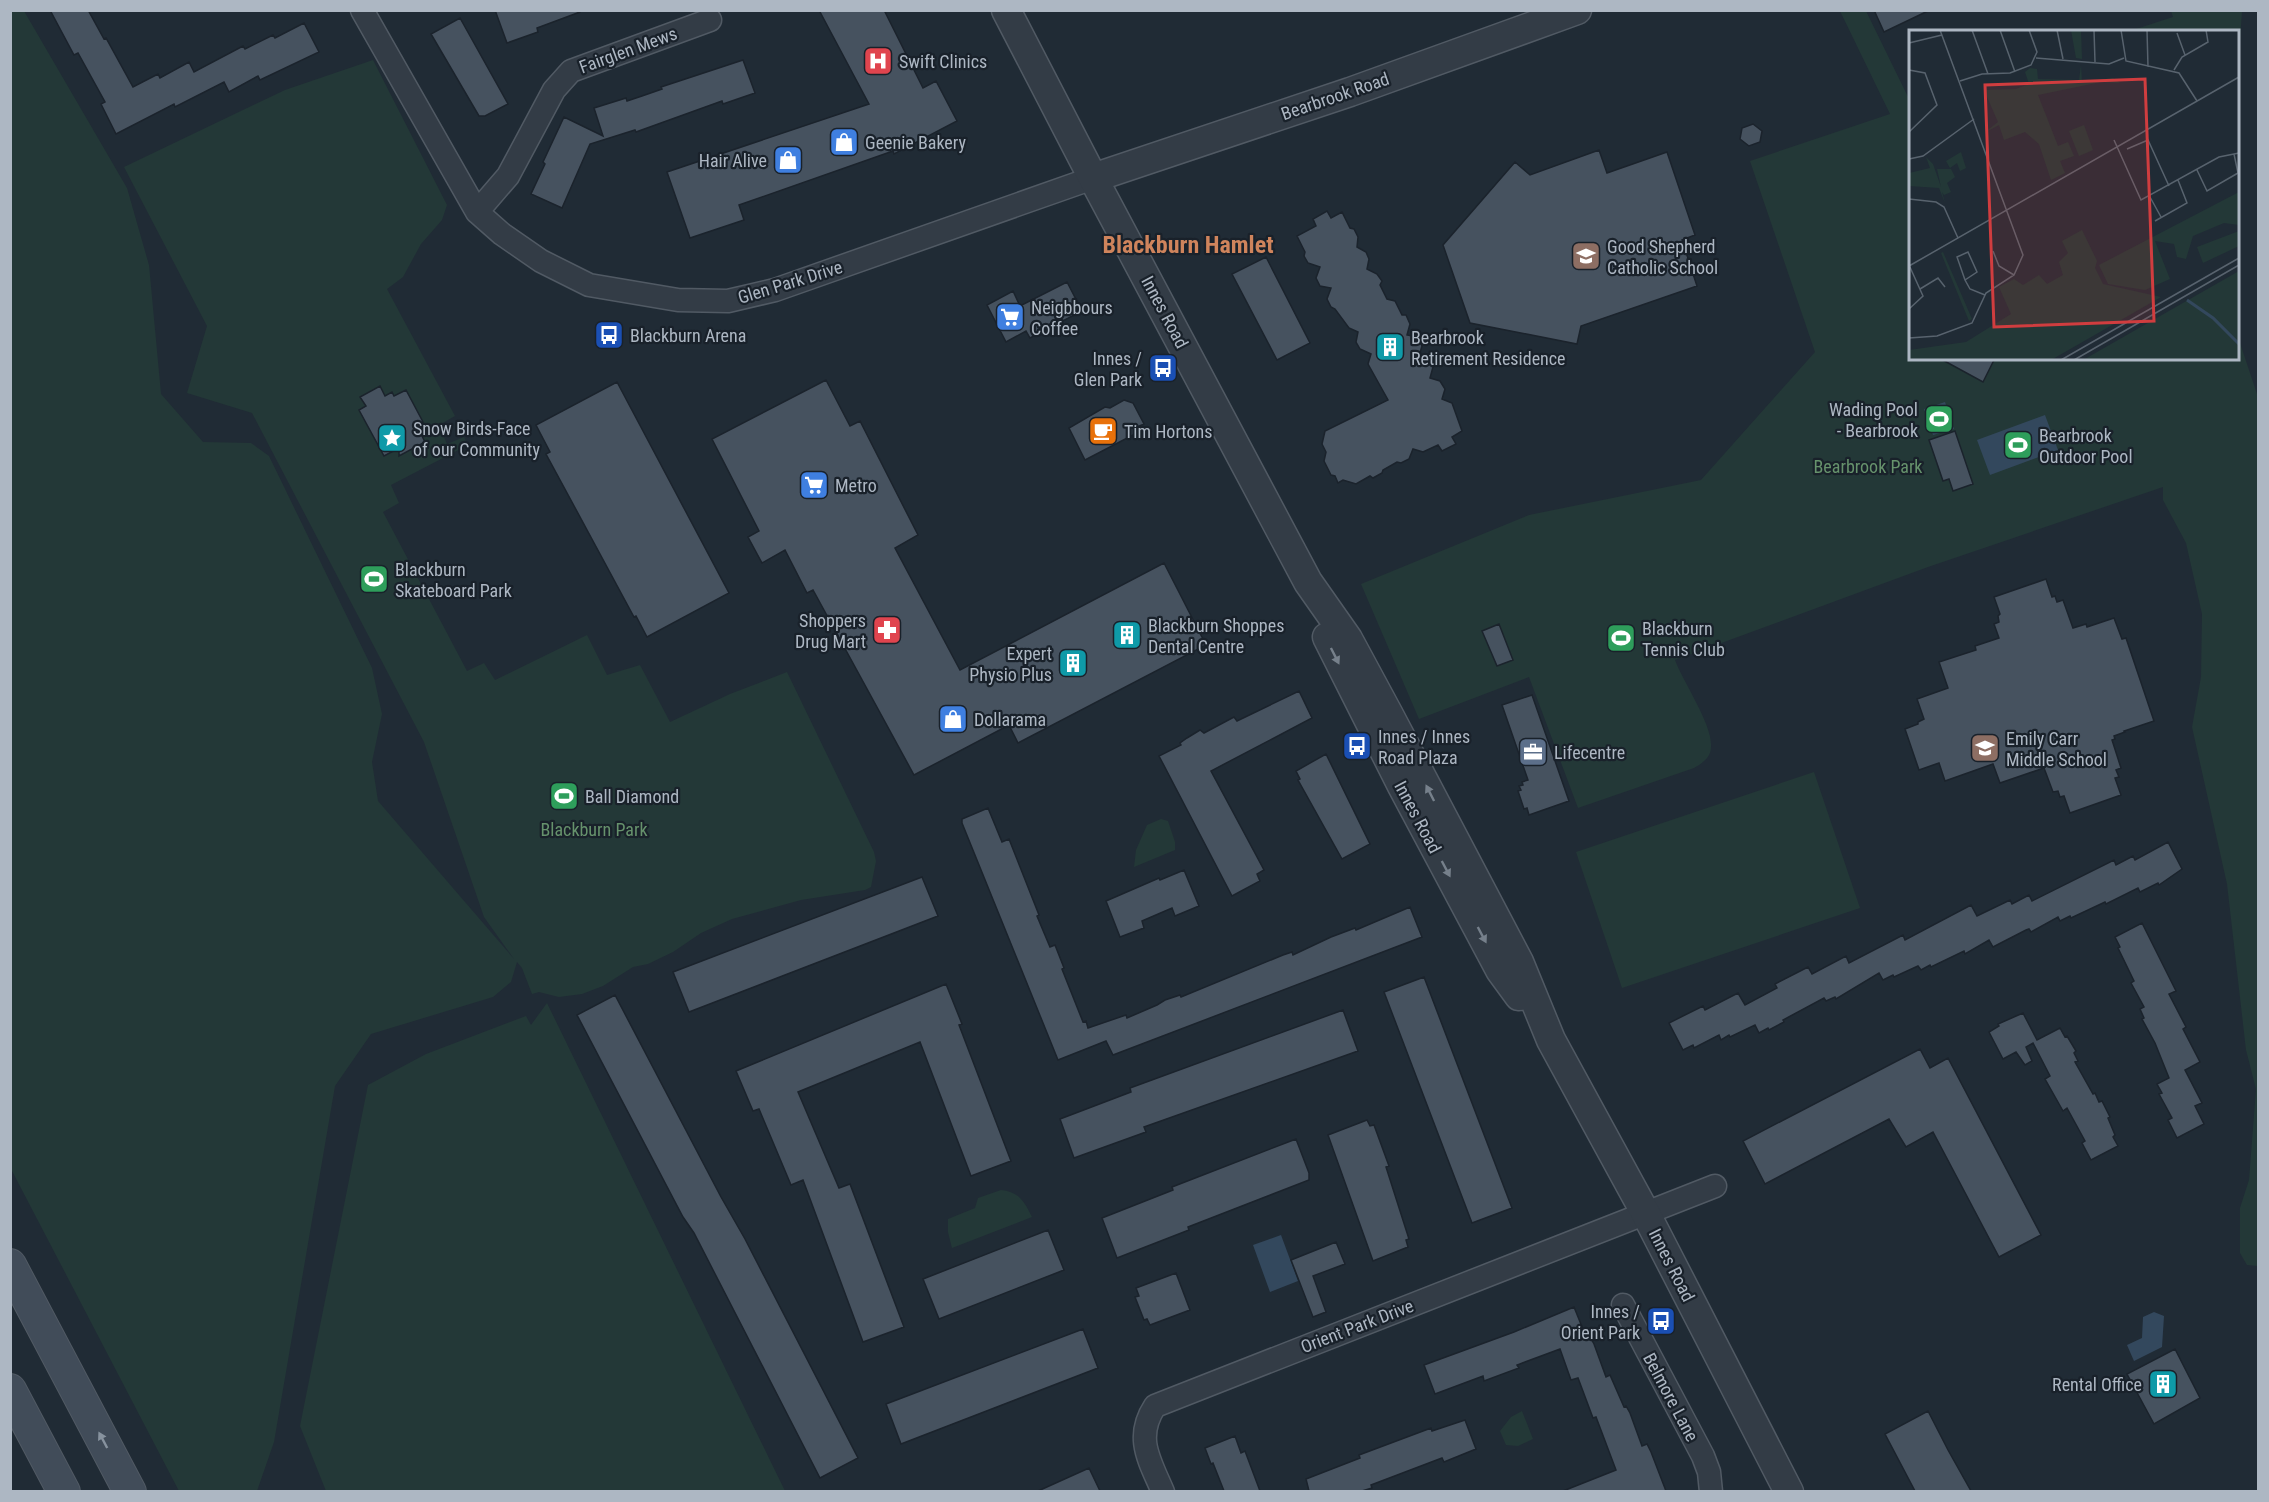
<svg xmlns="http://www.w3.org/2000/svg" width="2269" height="1502" viewBox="0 0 2269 1502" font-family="'Roboto Condensed',sans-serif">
  <rect width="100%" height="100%" fill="#202b35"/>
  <path fill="#233837" d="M11 11H24L127 188 149 265 161 394 203 442 251 443 269 456 372 668 382 714 372 762 378 801 514 959 484 917 424 742 252 413 187 393 207 326 124 167 285 90 373 60 447 205 442 220 421 244 403 277 387 289 455 416 439 425 447 444 464 437 468 445 391 485 399 503 383 512 467 671 484 663 495 680 587 635 607 675 640 665 670 722 730 694 787 672 874 852 876 861 871 887 865 890 801 900 732 919 701 933 673 952 648 964 633 967 603 986 582 994 559 997 539 992 532 994 522 968 517 962 511 982 493 997 371 1034 335 1086 274 1442 257 1491H179L11 1169Z
    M1840 11H1866L1910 101V358H2238V337L2258 397V1266L2247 1265 2240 1253V1208L2249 1180 2256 1089 2246 1050 2227 884 2192 727 2201 677 2202 614 2186 543 2163 500V487L1928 567 1675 660C1683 682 1713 725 1711 747 1711 757 1703 763 1694 768L1578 808 1529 677 1419 719 1361 584 1529 515 1701 480 1815 352 1750 161 1890 114Z
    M2171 11H2242L2238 70V32L2130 31 2173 17Z
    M1814 772 1860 908 1622 988 1576 852Z
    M1161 819 1168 821 1175 842V850L1134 867 1136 850 1147 825Z
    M547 1003 785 1491H326L300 1426 368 1085 426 1054 526 1016 531 1025Z
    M1001 1190C1019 1192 1024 1201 1032 1217L952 1248 948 1232V1219L975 1208 978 1198Z
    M1522 1411 1533 1439 1518 1446 1506 1445 1500 1431 1511 1417Z"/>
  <path fill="#33485d" d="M1945 402 1954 429 1933 435 1924 409Z
    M2045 415 2058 450 1990 475 1977 440Z
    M1281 1235 1298 1281 1270 1292 1253 1245Z
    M2154 1312 2164 1316 2162 1347 2134 1361 2127 1345 2142 1338 2143 1317Z"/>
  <path fill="#46525f" stroke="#1b232c" stroke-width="1.5" d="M50 10H88L104 39 106 38 133 87 158 74 160 78 189 62 194 72 243 46 245 49 273 35 275 38 304 23 319 52 260 80 258 76 229 92 224 82 175 107 174 104 116 134 101 104 105 102 78 53 74 55Z
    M495 10H579L580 12 537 28 538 32 507 43Z
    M819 10H884L923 88 936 81 957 121 894 154 893 151 739 205 744 220 690 238 667 172 869 104Z
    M1874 10H1930L1884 32Z
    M460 18 508 104 485 116H479L431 34Z
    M743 60 755 93 723 104 722 101 636 132 635 130 590 144 562 208 531 194 545 164 543 162 564 117 603 136 594 108 626 98 627 101 642 96 662 89 661 87Z
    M1753 124 1762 131 1760 142 1749 146 1740 139 1742 128Z
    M1599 150 1607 173 1667 152 1695 235 1682 240 1697 286 1581 326 1577 344 1470 323 1443 245 1515 162 1530 175Z
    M1327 211 1331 218 1342 212 1350 228 1354 229 1358 237 1357 247 1366 252 1369 259 1367 269 1377 274 1382 281 1380 285 1387 299 1395 301 1402 315H1406L1410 324 1407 335 1417 337 1422 346 1419 356 1429 360 1433 367 1430 378 1440 381 1445 389 1442 399 1452 403 1462 431 1452 437 1456 444 1442 451 1438 445 1423 452 1413 449 1409 459 1401 463 1397 462 1383 470 1382 473 1373 478 1370 476 1356 484 1343 480 1338 483 1335 476 1331 475 1324 461 1326 452 1322 444 1325 431 1388 400 1368 364 1371 354 1360 349 1356 342 1358 332 1349 328 1335 309 1331 307 1327 299 1331 288 1320 286 1316 278 1320 267 1308 263 1304 256 1305 252 1297 236 1316 226 1313 219Z
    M1266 257 1310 343 1277 360 1232 274Z
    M1067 282 1082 311 1030 338 1026 331 1006 342 987 305 1013 291 1020 306Z
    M1939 358H1995L1983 382Z
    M826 380 850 426 860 421 918 535 895 548 960 670 1164 563 1206 645 1018 743 1009 725 914 775 813 590 807 593 785 550 762 563 748 537 759 531 712 439Z
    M617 382 729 593 647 637 636 616 634 617 546 454 550 452 536 425Z
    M380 386 385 396 392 392 394 396 406 390 423 422 420 423 426 434 422 436 425 442 399 456V448L384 456 359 410 366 406 360 397Z
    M1124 400 1133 403 1144 424 1137 427 1135 434 1085 460 1069 428 1105 407 1110 408Z
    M1955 431 1973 484 1953 491 1949 479 1943 481 1929 440Z
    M2046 579 2052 597 2055 596 2057 602 2063 600 2073 628 2086 624 2087 627 2114 618 2122 639 2126 638 2154 721 2124 731 2125 732 2114 736 2115 739 2112 740 2121 768 2116 770 2119 777 2115 778 2121 795 2070 813 2064 796 2060 797 2058 791 2053 792 2044 768 2000 783 1993 764 1945 781 1939 763 1919 770 1905 729 1918 724V722L1924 719 1917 699 1948 688 1939 662 1976 650 1975 646 1999 638 1994 624 1999 622 1998 616 2000 614 1994 597Z
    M1499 624 1513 660 1497 666 1482 631Z
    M1299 691 1312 718 1211 771 1264 870 1257 874 1260 881 1232 896 1159 756 1181 745 1180 743 1187 738 1200 730 1204 733 1234 717 1237 721Z
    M1532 695 1569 801 1529 815 1527 808 1524 809 1518 791 1521 790 1519 786 1523 785 1522 782 1528 780 1502 705Z
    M1326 754 1370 844 1342 859 1298 780 1300 779 1296 771Z
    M988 808 1002 842 1009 839 1039 915 1037 916 1050 947 1055 945 1064 968 1062 969 1083 1022 1086 1021 1088 1028 1126 1015 1127 1018 1157 1005 1165 1000 1180 995 1181 997 1283 955 1292 952 1293 955 1331 937 1355 928 1356 930 1410 907 1422 937 1113 1055 1106 1041 1058 1060 962 823V819Z
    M2168 842 2182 869 2159 885 2158 883 2140 892 2138 888 2106 904 2105 902 2071 918 2070 916 2060 921 2058 917 2031 932 2029 929 2026 930 1993 947 1989 940 1965 954 1964 951 1931 967 1930 965 1921 970 1918 966 1894 977 1893 975 1883 980 1879 973 1836 999 1835 997 1826 1001 1824 998 1783 1020 1784 1022 1769 1030 1768 1028 1759 1033 1755 1025 1730 1037 1729 1035 1721 1040 1719 1035 1694 1048 1693 1045 1683 1050 1669 1023 1703 1006 1705 1010 1738 993 1745 1005 1777 988 1775 984 1808 967 1812 974 1846 956 1849 963 1903 935 1905 940 1971 905 1977 916 2010 900 2012 904 2029 895 2032 901 2114 860 2116 865 2133 856 2135 860Z
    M1184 870 1199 906 1175 916 1172 908 1142 921 1144 928 1120 937 1106 901 1159 878 1160 880Z
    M922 877 938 916 689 1012 673 972Z
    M2142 923 2176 991 2169 994 2186 1027 2183 1029 2200 1062 2185 1070 2202 1103 2195 1106 2204 1124 2177 1138 2168 1120 2172 1118 2159 1094 2162 1093 2157 1084 2169 1078 2155 1043 2142 1019 2144 1018 2140 1009 2144 1007 2131 983 2134 981 2118 948 2120 947 2115 937Z
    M1424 977 1512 1208 1472 1223 1384 992Z
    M946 984 962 1024 959 1025 1011 1161 971 1176 920 1042 798 1092 839 1188 850 1184 904 1327 863 1342 803 1180 791 1185 759 1109 753 1111 736 1071Z
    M615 995 721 1197 745 1239 858 1458 820 1478 694 1233 683 1217 577 1015Z
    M1343 1010 1358 1051 1144 1127 1146 1132 1074 1158 1060 1119 1131 1092 1130 1088Z
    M2023 1013 2037 1040 2060 1028 2065 1037 2067 1036 2076 1051 2074 1053 2078 1061 2075 1062 2093 1094 2095 1093 2099 1102 2102 1101 2110 1117 2108 1118 2115 1135 2113 1137 2118 1146 2091 1160 2082 1143 2085 1141 2067 1108 2063 1111 2045 1079 2050 1076 2033 1043 2026 1047 2032 1061 2025 1065 2016 1052 2003 1059 1989 1032 1999 1026 1998 1024Z
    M1920 1049 1930 1068 1948 1058 2041 1235 1999 1257 1933 1132 1906 1147 1889 1119 1765 1184 1743 1141Z
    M1367 1120 1370 1126 1374 1125 1389 1166 1386 1167 1409 1239 1406 1240 1408 1247 1373 1261 1328 1135Z
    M1296 1139 1309 1173V1180L1188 1227 1189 1230 1117 1258 1102 1218 1173 1190 1172 1187Z
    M1048 1230 1064 1270 939 1319 923 1279Z
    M1336 1242 1345 1264 1313 1276 1326 1312 1313 1317 1291 1260Z
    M1176 1273 1190 1310 1150 1325 1147 1319 1144 1320 1135 1297 1139 1296 1136 1288Z
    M1574 1307 1587 1339 1590 1337 1594 1344 1606 1377 1610 1375 1624 1407 1626 1406 1630 1413 1642 1446 1647 1444 1651 1452 1666 1491H1563L1616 1470 1596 1417 1593 1418 1578 1378 1571 1380 1560 1349 1517 1365 1519 1368 1484 1381 1483 1376 1435 1394 1424 1365 1514 1332Z
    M1083 1329 1098 1368 901 1444 886 1404Z
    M2175 1349 2200 1398 2154 1424 2127 1374Z
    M1928 1411 1948 1450 1971 1491H1915L1885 1434Z
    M1465 1420 1476 1449 1444 1462 1442 1458 1371 1485 1372 1488 1362 1491H1309L1306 1479 1360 1458 1359 1455 1431 1428 1432 1431Z
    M1235 1436 1241 1453 1245 1451 1260 1491H1224L1213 1463 1211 1464 1205 1448Z
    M1089 1468 1100 1491H1038Z"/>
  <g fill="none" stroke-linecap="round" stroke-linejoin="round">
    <g stroke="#515a64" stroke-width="25">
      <path id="minor" d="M362 10 477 212 502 234 541 261 589 285 678 300 728 301 775 290 1093 178
        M477 212 508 176 554 90 571 71 710 20
        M1623 1305 1703 1456 1709 1472 1711 1492
        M1163 1492C1150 1461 1134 1438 1155 1406L1715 1186"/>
    </g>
    <g stroke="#515a64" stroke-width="31">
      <path id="tertiary" d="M1006 10 1093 178 1308 582 1348 639 1389 715 1519 962 1551 1040 1646 1214 1789 1492
        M1093 178 1350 92 1577 10
        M1327 637 1402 786 1500 970 1519 996"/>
    </g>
    <g stroke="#515a64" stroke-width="34">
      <path id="secondary" d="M10 1265 130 1492
        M10 1390 64 1492"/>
    </g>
    <use href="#minor" stroke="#333c46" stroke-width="22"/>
    <use href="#tertiary" stroke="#333c46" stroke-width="28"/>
    <use href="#secondary" stroke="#414c59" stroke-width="32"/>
  </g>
  <defs><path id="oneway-solid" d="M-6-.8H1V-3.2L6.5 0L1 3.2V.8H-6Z" transform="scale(1.5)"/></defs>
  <g fill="#76808b">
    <use href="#oneway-solid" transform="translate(1335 656) rotate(63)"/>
    <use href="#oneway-solid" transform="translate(1430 793) rotate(-117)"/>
    <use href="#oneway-solid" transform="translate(1446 869) rotate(62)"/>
    <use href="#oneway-solid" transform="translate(1482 935) rotate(62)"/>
  </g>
  <use fill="#87929e" href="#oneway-solid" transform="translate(103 1440) rotate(-118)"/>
  <defs>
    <g id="hospital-square" transform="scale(1.5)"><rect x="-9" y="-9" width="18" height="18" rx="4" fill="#e0444e" stroke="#19212a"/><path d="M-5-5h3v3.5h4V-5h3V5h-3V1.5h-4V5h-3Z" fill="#fff"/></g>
    <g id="shop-square" transform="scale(1.5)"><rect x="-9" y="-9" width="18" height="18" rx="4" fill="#3f7fe0" stroke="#19212a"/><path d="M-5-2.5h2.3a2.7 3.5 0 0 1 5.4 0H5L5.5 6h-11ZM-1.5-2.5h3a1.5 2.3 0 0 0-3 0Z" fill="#fff"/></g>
    <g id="school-square" transform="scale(1.5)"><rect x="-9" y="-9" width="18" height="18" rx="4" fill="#8d6e63" stroke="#19212a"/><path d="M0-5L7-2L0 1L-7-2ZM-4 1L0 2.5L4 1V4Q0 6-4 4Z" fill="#fff"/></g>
    <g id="supermarket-square" transform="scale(1.5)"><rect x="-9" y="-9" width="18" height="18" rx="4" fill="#3f7fe0" stroke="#19212a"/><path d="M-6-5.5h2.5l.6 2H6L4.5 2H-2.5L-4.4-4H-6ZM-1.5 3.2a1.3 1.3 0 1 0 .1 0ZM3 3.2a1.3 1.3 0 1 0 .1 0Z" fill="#fff"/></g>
    <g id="bus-square" transform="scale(1.5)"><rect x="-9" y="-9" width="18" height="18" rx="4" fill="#1a4fb4" stroke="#19212a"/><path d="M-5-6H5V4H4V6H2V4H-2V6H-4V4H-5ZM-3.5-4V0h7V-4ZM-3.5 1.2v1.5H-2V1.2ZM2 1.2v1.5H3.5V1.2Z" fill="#fff"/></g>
    <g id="building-square" transform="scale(1.5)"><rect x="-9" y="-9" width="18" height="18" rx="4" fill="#0f9aa8" stroke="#19212a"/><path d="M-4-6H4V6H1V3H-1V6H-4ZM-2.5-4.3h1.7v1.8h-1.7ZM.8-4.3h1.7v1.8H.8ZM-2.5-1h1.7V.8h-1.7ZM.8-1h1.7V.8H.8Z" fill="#fff"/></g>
    <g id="stadium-square" transform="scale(1.5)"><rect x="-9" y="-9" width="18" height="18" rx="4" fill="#2e9e5b" stroke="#19212a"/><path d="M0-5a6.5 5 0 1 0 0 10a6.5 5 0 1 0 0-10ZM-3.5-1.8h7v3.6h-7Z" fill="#fff"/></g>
    <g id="cafe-square" transform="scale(1.5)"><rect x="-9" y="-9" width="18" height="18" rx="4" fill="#e8710a" stroke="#19212a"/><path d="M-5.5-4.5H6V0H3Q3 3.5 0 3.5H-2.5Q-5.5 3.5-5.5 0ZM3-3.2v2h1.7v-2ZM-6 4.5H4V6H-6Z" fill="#fff"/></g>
    <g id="sight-square" transform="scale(1.5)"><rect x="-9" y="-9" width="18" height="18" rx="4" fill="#0f9aa8" stroke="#19212a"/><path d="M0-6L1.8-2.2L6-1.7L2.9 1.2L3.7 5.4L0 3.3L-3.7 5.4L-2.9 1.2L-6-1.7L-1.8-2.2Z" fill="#fff"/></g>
    <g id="pharmacy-square" transform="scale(1.5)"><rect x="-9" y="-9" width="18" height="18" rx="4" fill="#e0444e" stroke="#19212a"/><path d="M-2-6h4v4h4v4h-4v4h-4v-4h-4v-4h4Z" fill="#fff"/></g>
    <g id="office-square" transform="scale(1.5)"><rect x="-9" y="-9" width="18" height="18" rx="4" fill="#5c6f8a" stroke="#19212a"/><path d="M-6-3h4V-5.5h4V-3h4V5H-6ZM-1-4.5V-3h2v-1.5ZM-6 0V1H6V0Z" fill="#fff"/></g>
  </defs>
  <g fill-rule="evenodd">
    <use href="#hospital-square" x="878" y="61"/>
    <use href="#shop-square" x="844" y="142"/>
    <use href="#shop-square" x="788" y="160"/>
    <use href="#school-square" x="1586" y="256"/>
    <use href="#supermarket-square" x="1010" y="317"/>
    <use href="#bus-square" x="609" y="335"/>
    <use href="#building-square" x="1390" y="347"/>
    <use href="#bus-square" x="1163" y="368"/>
    <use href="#stadium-square" x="1939" y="419"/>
    <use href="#cafe-square" x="1103" y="431"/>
    <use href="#sight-square" x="392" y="438"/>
    <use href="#stadium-square" x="2018" y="445"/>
    <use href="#supermarket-square" x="814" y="485"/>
    <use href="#stadium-square" x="374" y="579"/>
    <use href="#pharmacy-square" x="887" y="630"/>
    <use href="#building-square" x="1127" y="635"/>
    <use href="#stadium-square" x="1621" y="638"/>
    <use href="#building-square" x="1073" y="663"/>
    <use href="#shop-square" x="953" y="719"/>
    <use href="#bus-square" x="1357" y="746"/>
    <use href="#school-square" x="1985" y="748"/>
    <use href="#office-square" x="1533" y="752"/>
    <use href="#stadium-square" x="564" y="796"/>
    <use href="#bus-square" x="1661" y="1321"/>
    <use href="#building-square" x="2163" y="1384"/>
  </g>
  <g text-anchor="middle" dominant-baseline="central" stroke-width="4.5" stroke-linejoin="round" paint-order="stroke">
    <g font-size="18" fill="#adb7c3" stroke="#19212a">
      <text transform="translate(628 50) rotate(-20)">Fairglen Mews</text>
      <text transform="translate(1335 96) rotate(-19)">Bearbrook Road</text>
      <text transform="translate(790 282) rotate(-17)">Glen Park Drive</text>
      <text transform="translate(1165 312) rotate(62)">Innes Road</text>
      <text transform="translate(1418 817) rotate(62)">Innes Road</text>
      <text transform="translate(1672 1265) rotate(63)">Innes Road</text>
      <text transform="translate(1357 1326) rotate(-21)">Orient Park Drive</text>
      <text transform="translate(1671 1397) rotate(62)">Belmore Lane</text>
    </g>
    <g font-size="18" fill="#adb7c3" stroke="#19212a" text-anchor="start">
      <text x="899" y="61">Swift Clinics</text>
      <text x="865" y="142">Geenie Bakery</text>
      <text x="767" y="160" text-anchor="end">Hair Alive</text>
      <text x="1607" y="246">Good Shepherd<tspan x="1607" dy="21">Catholic School</tspan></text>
      <text x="1031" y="307">Neigbbours<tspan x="1031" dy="21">Coffee</tspan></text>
      <text x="630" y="335">Blackburn Arena</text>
      <text x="1411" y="337">Bearbrook<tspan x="1411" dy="21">Retirement Residence</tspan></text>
      <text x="1142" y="358" text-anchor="end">Innes /<tspan x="1142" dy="21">Glen Park</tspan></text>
      <text x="1918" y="409" text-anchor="end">Wading Pool<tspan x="1918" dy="21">- Bearbrook</tspan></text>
      <text x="413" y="428">Snow Birds-Face<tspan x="413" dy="21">of our Community</tspan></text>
      <text x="1124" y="431">Tim Hortons</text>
      <text x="2039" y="435">Bearbrook<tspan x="2039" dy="21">Outdoor Pool</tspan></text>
      <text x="835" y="485">Metro</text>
      <text x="395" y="569">Blackburn<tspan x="395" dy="21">Skateboard Park</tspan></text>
      <text x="866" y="620" text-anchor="end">Shoppers<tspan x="866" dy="21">Drug Mart</tspan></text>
      <text x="1148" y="625">Blackburn Shoppes<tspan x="1148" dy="21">Dental Centre</tspan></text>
      <text x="1642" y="628">Blackburn<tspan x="1642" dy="21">Tennis Club</tspan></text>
      <text x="1052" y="653" text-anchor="end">Expert<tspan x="1052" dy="21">Physio Plus</tspan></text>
      <text x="974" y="719">Dollarama</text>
      <text x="1378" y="736">Innes / Innes<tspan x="1378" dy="21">Road Plaza</tspan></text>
      <text x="2006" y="738">Emily Carr<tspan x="2006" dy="21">Middle School</tspan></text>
      <text x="1554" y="752">Lifecentre</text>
      <text x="585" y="796">Ball Diamond</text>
      <text x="1640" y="1311" text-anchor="end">Innes /<tspan x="1640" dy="21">Orient Park</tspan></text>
      <text x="2142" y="1384" text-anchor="end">Rental Office</text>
    </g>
    <g font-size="18" fill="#66926c" stroke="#19212a">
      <text x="1868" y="466">Bearbrook Park</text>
      <text x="594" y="829">Blackburn Park</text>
    </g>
    <g font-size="24" font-weight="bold" fill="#cf845c" stroke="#19212a">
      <text x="1188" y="245">Blackburn Hamlet</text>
    </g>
  </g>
  <g transform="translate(1909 30)">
    <rect width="330" height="330" fill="#202b35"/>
    <path d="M162 0H172L173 29 167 28ZM172 35 173 52 204 48 211 53 192 52 129 65 149 116 159 112 165 126 151 131 156 143 142 150 130 114 116 102 95 110 90 95 75 103 89 92 75 60 107 59 120 54 116 42 121 38 128 39 129 49 170 50ZM175 95 184 120 170 126 160 101ZM52 122 57 138 51 141 48 133 41 138 37 131ZM17 127 24 134 32 157 28 139H42L46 147 38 153 42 162 35 165 33 162 36 173 30 158 0 156V143L21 138ZM330 162V195L315 193 284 206 277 229 268 227 265 214 246 211 261 249 236 260 199 254 190 235ZM173 200 188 231 186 238 194 254 252 267 142 330H0V320L57 312 102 284 90 257 105 249 114 255 130 245 138 254 154 245 150 232 159 223 153 211ZM330 201V216L294 233 288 217ZM34 222 63 289 60 291 32 223ZM330 241V330H174Z" fill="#233837"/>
    <path fill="none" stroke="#33485d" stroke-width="3" d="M278 270 304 288 330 314"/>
    <path fill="none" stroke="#58636e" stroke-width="1.5" d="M63 0 79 44M91 0 106 42M148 0 154 29M185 0 186 32M212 0 217 31 270 43 288 71M238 0 239 37M268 3 276 25M0 13 33 5M127 28 200 34 215 28M0 40 16 43 28 75 0 102M265 40 273 27 299 12 297 0M51 51 73 44 101 43 122 35 128 22 120 0M205 110 232 170 310 127 330 123M218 119 239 110 260 156M0 129 14 126 65 89M288 140 298 161 329 143 325 124M241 167 252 187M0 169 27 172 35 177 49 208M246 191 278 173 269 150M84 221 90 236 105 245M0 236 330 47M56 250 68 242 59 222 48 227 56 250 61 259 76 265M11 259 29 248 36 257M0 279 14 266 0 235M0 308 28 306 63 293 77 263 105 245 114 225 31 0M152 330 330 228M165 330 330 235"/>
    <path fill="#d03d3f" fill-opacity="0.15" stroke="#d03d3f" stroke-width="3" d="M236 49 245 291 85 297 76 55Z"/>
    <rect width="330" height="330" fill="none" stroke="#adb7c3" stroke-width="3"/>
  </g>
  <rect width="2269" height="1502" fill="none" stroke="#adb7c3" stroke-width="24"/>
</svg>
